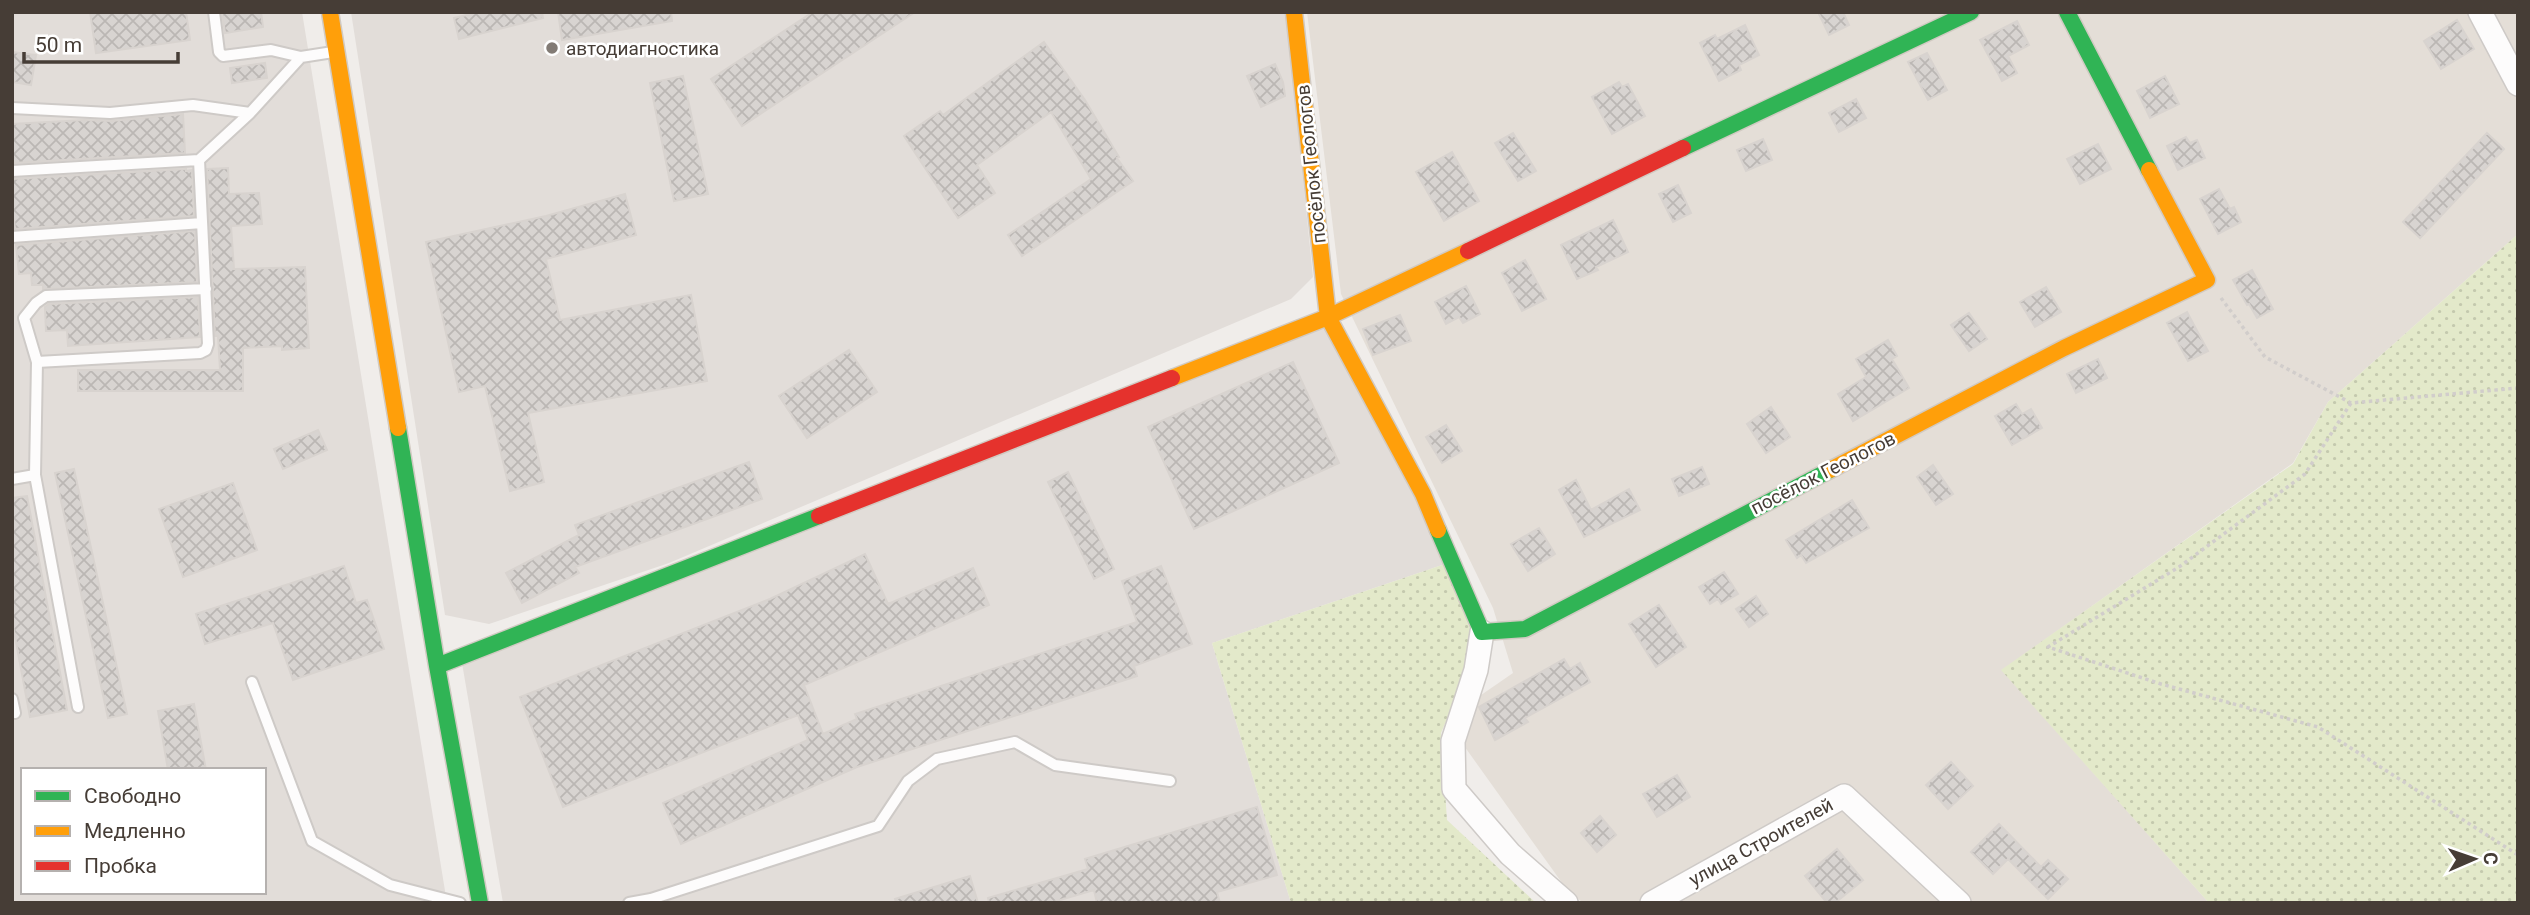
<svg xmlns="http://www.w3.org/2000/svg" width="2530" height="915" viewBox="0 0 2530 915" font-family="Roboto,sans-serif">
  <defs>
    <pattern id="grass-dots" width="8" height="8" patternUnits="userSpaceOnUse" patternTransform="scale(1.75)"><rect width="8" height="8" fill="#e3e9ca"/><path d="M2 2h.1M6 6h.1" fill="none" stroke="#c4c9ae" stroke-width="1.8" stroke-linecap="round"/></pattern>
    <pattern id="building-cross-hatch" width="8" height="8" patternUnits="userSpaceOnUse" patternTransform="scale(1.75)"><rect width="8" height="8" fill="#d8d4d1"/><path d="M0 0l8 8M0 8l8-8" fill="none" stroke="#bbb7b4"/></pattern>
  </defs>
  <rect width="100%" height="100%" fill="#f0edea"/>
  <path fill="#e4ded7" d="M1307 12H2518V234L2328 402 2293 463 2002 670 2209 903H1583L1565 887 1462 743 1471 702 1513 673 1493 608 1341 294Z"/>
  <path fill="#e2ddd9" fill-rule="evenodd" d="M12 12H302L447 903H12ZM23 770H264V892H23Z
    M351 12H1286L1313 277 1291 299 669 563 489 624 445 615Z
    M1335 319 1451 562 1212 643 1291 903H503L462 663Z"/>
  <path fill="url(#grass-dots)" d="M2518 234V903H2209L2001 670 2293 464 2328 402Z
    M1451 562 1476 650 1441 733 1447 820 1536 903H1291L1212 643Z"/>
  <path fill="url(#building-cross-hatch)" stroke="#d8d3cf" stroke-width="2" d="M90 12H186L190 40 96 53Z
    M222 12H261L263 27 225 33Z
    M479 12H542L543 18 459 39 454 18Z
    M558 12H671L672 21 562 40Z
    M813 12H915L742 126 711 79Z
    M1818 12H1843L1849 25 1829 35Z
    M2457 20 2474 49 2441 69 2424 41Z
    M2017 21 2029 45 2008 56 2017 73 2002 81 1980 40Z
    M1745 25 1759 55 1739 65 1741 70 1719 81 1700 43 1715 35 1717 39Z
    M1044 42 1085 100 1119 157 1117 158 1133 181 1022 256 1008 235 1091 179 1051 112 977 165 995 193 958 218 904 136 940 111 943 115Z
    M12 52 36 55 31 85 12 82Z
    M1927 53 1947 90 1928 100 1908 62Z
    M265 63 267 78 232 83 230 68Z
    M1275 64 1283 82 1285 96 1261 107 1247 76Z
    M683 76 708 194 674 201 650 83Z
    M2165 76 2179 104 2150 118 2137 91Z
    M1619 82 1622 87 1628 84 1645 116 1612 134 1592 97Z
    M1856 99 1866 118 1839 132 1829 113Z
    M183 114 185 153 12 163V124L85 120 111 121Z
    M1513 133 1536 171 1518 181 1495 143Z
    M2487 133 2504 149 2420 238 2403 222Z
    M2186 137 2190 143 2197 140 2205 158 2178 170 2167 146Z
    M1763 139 1772 160 1746 171 1737 150Z
    M2098 144 2111 169 2080 184 2067 159Z
    M1452 152 1479 201 1444 221 1416 172Z
    M228 168 229 194 259 193 262 224 231 226 234 269 305 267 309 348 282 350V346L243 348V391H78V370H220L218 336H215L207 169Z
    M186 169V171L192 170 194 216 15 229 14 219 12 220V179Z
    M1678 185 1691 213 1673 222 1659 194Z
    M2219 189 2230 209 2234 207 2241 222 2218 234 2200 199Z
    M625 194 636 235 546 259 560 320 691 295 707 381 528 413 544 482 510 491 485 386 459 392 426 242 546 216Z
    M1613 220 1628 252 1596 267 1598 270 1577 279 1561 245Z
    M195 231 197 282 43 289V285H32L31 273 19 274 16 245Z
    M1525 260 1546 299 1522 311 1502 273Z
    M2252 270 2273 309 2257 318 2249 304 2247 305 2233 280Z
    M1466 286 1480 314 1463 323 1459 317 1446 324 1435 302Z
    M2046 287 2061 312 2035 327 2020 302Z
    M198 297 200 337 68 346 67 330 46 331 45 307 49 304Z
    M2187 312 2208 351 2188 361 2167 323Z
    M1969 313 1987 339 1969 351 1951 325Z
    M1400 315 1411 341 1373 355 1363 329Z
    M1888 340 1897 356 1892 359 1909 388 1853 421 1838 394 1866 377 1856 359Z
    M849 350 877 392 807 438 779 396Z
    M2098 359 2107 378 2076 393 2067 374Z
    M1293 362 1339 463 1194 529 1148 427Z
    M2016 404 2022 414 2031 409 2042 428 2012 445 1995 416Z
    M1771 407 1790 437 1766 453 1747 424Z
    M1446 425 1462 451 1442 463 1426 437Z
    M318 430 327 450 283 469 274 449Z
    M749 462 762 499 575 567 579 573 522 603 506 573 579 535 575 525Z
    M1933 465 1953 494 1936 505 1917 477Z
    M1702 467 1709 484 1679 496 1672 479Z
    M74 469 127 714 108 718 55 473Z
    M1068 472 1114 569 1094 579 1048 482Z
    M1576 480 1591 510 1629 489 1640 510 1584 537 1559 490Z
    M233 483 257 550 183 577 159 509Z
    M27 496 67 710 30 717 12 621V498Z
    M1852 500 1869 528 1806 563 1801 555 1797 558 1786 540Z
    M1539 528 1555 554 1528 571 1511 544Z
    M865 554 888 604 973 568 989 605 804 685 823 734 857 719 855 714 1137 622 1122 581 1161 566 1192 644 1134 666 1137 676 857 767 681 844 663 803 808 740 798 715 563 807 520 697 770 599Z
    M344 566 356 603 367 600 384 649 293 680 273 623 205 644 196 614Z
    M1724 572 1738 594 1721 604 1718 599 1710 604 1699 587Z
    M1756 596 1768 614 1749 627 1736 609Z
    M1659 605 1686 647 1656 667 1629 624Z
    M1564 659 1570 669 1580 663 1590 682 1525 718 1528 722 1495 740 1479 707Z
    M194 704 206 770H168L158 711Z
    M1951 762 1973 786 1948 809 1926 785Z
    M1677 775 1690 797 1657 817 1643 794Z
    M1257 807 1277 875 1217 892 1220 903H1097L1094 890 1050 903H989L988 898 1088 869 1085 859Z
    M1600 816 1616 835 1597 852 1581 833Z
    M1999 824 2041 867 2048 860 2068 879 2048 899 2008 859 1993 874 1971 852Z
    M1837 849 1863 880 1835 903H1827L1805 876Z
    M970 876 978 903H896L895 899Z"/>
  <g fill="none" stroke-linecap="round" stroke-linejoin="round">
    <g stroke="#cecac7" stroke-width="14">
      <path id="lane" d="M214 12 219 52 223 56 271 50 301 57
        M12 108 110 113 193 105 250 113
        M12 171 199 160 250 113 301 57 333 52
        M12 237 202 223
        M37 362 24 318 36 303 46 296 206 289
        M12 479 35 475
        M252 682 312 841 390 885 460 903
        M12 699 15 713
        M78 707 35 475 37 362 200 353 206 350 208 344 199 160
        M629 903 651 899 878 826 908 781 937 759 1015 742 1055 765 1170 781"/>
    </g>
    <g stroke="#cecac7" stroke-width="26">
      <path id="street" d="M2480 12 2518 84
        M1482 632 1476 670 1453 741 1454 789 1510 854 1566 903
        M1652 903 1844 796 1959 903"/>
    </g>
    <g stroke="#d1cac2" stroke-width="19">
      <path id="fast" d="M2067 12 2149 170
        M1683 148 1971 12
        M398 428 437 666 480 903
        M1438 530 1482 632 1525 629 1830 470
        M437 666 819 516"/>
    </g>
    <g stroke="#d1cac2" stroke-width="19">
      <path id="slow" d="M330 12 398 428
        M1294 12 1328 317 1423 494 1438 530
        M1172 378 1328 317 1468 251
        M1830 470 2064 348 2207 280 2149 170"/>
    </g>
    <g stroke="#d1cac2" stroke-width="19">
      <path id="jam" d="M1468 251 1683 148
        M819 516 1172 378"/>
    </g>
    <path stroke="#d1cdcb" stroke-width="3.5" stroke-dasharray="3.5 3.5" stroke-linecap="butt" d="M2221 298 2265 357 2351 403 2518 388
      M2351 403 2305 474 2179 567 2048 647 2161 684 2318 727 2518 855"/>
    <use href="#lane" stroke="#fdfcfc" stroke-width="10"/>
    <use href="#street" stroke="#fdfcfc" stroke-width="23"/>
    <use href="#fast" stroke="#30b455" stroke-width="16"/>
    <use href="#slow" stroke="#ff9f0a" stroke-width="16"/>
    <use href="#jam" stroke="#e5322d" stroke-width="16"/>
  </g>
  <circle fill="#827b75" stroke="#fff" stroke-width="2.5" cx="552" cy="48" r="7"/>
  <g text-anchor="middle" dominant-baseline="central" stroke-width="5" stroke-linejoin="round" paint-order="stroke">
    <g font-size="19" fill="#463d36" stroke="#fff" text-anchor="start">
      <text x="566" y="48">автодиагностика</text>
    </g>
    <g font-size="19" fill="#463d36" stroke="#fff">
      <text transform="translate(1311 164) rotate(-96)">посёлок Геологов</text>
      <text transform="translate(1823 473) rotate(-27)">посёлок Геологов</text>
      <text transform="translate(1761 842) rotate(-29)">улица Строителей</text>
    </g>
  </g>
  <rect width="2530" height="915" fill="none" stroke="#463d36" stroke-width="28"/>
  <rect x="21" y="768" width="245" height="126" fill="#ffffff" stroke="#b5b1af" stroke-width="2"/>
  <rect x="35" y="791" width="35" height="10" fill="#30b455" stroke="#b5b1af" stroke-width="2"/>
  <text x="84" y="803" font-size="21" fill="#463d36">Свободно</text>
  <rect x="35" y="826" width="35" height="10" fill="#ff9f0a" stroke="#b5b1af" stroke-width="2"/>
  <text x="84" y="838" font-size="21" fill="#463d36">Медленно</text>
  <rect x="35" y="861" width="35" height="10" fill="#e5322d" stroke="#b5b1af" stroke-width="2"/>
  <text x="84" y="873" font-size="21" fill="#463d36">Пробка</text>
  <g transform="translate(2474 859) rotate(88)" stroke="#ffffff" stroke-width="5" paint-order="stroke">
  <path d="M0-5L12 26L0 18L-12 26Z" fill="#463d36"/>
  <text y="-10" font-size="19" font-weight="bold" text-anchor="middle" fill="#463d36">С</text>
  </g>
  <path d="M24 52v10h154v-10" fill="none" stroke="#463d36" stroke-width="3.5"/>
  <text x="35" y="52" font-size="21" fill="#463d36" stroke="#ffffff" stroke-width="5" paint-order="stroke">50 m</text>
</svg>
